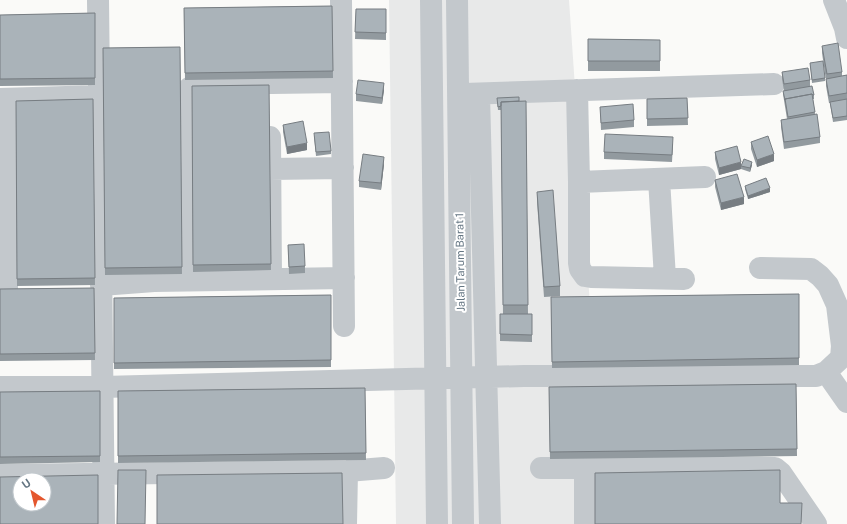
<svg xmlns="http://www.w3.org/2000/svg" width="847" height="524" viewBox="0 0 847 524" font-family="'Public Sans',sans-serif">
  <rect width="100%" height="100%" fill="#fafaf8"/>
  <path fill="#e8e9e9" d="M389 0H569L605 524H396Z"/>
  <g fill="none" stroke-linecap="round" stroke-linejoin="round">
    <path stroke="#c3c8cc" stroke-width="22" d="M98 0 104 524
      M341 0 344 326
      M431 0 437 524
      M457 0 463 524
      M834 0 845 28 847 38
      M577 90 579 182V263L580 269 585 276 591 277 684 279
      M464 94 774 84
      M479 94 490 524
      M0 99 99 96
      M270 137 271 279
      M270 169 343 168
      M659 179 665 278
      M579 182 705 177
      M188 280 183 99C186 88 191 85 203 84L342 82
      M101 285 154 281 344 278
      M7 292 8 99
      M826 372 847 402
      M0 387H103L524 376H816L826 372 841 358 842 346 837 305 828 285 820 276 811 269 760 268
      M541 468H775L781 473 816 524
      M0 475 347 471 384 468
      M346 524 347 471
      M585 524V467"/>
  </g>
  <path fill="#929a9f" d="M332 6 333 78 185 80 184 8Z
    M356 9H386V40L355 39Z
    M95 13V85L0 86V15Z
    M588 39 660 40V71H588Z
    M822 46 842 72V76L847 75V120L833 122 830 103H829L826 86V80L822 53Z
    M180 47 182 274 105 275 103 48Z
    M810 63 825 78V81L812 83Z
    M782 72 810 80V86L814 95V99H813L815 114 820 137V143L784 149 781 127V120L787 119 783 94 784 91 782 79Z
    M269 85 271 270 193 272 192 86Z
    M384 90 382 104 356 101V94Z
    M497 98 519 101H526L528 314H532V342L500 341V314H503L501 110H498Z
    M687 98 688 125 647 126V99Z
    M93 99 95 285 17 286 16 101Z
    M600 107 634 120V127L601 130Z
    M283 125 307 150 287 154 283 132Z
    M314 136 331 151V154L316 156Z
    M751 142 774 161 757 167 751 149Z
    M673 144 672 162 604 159V152Z
    M715 152 741 166 752 165 750 172 741 169 719 175 715 159Z
    M384 164 381 190 359 187V181Z
    M715 180 744 204 721 210 715 187Z
    M745 186 770 192 748 199 745 189Z
    M537 192 560 286V296L544 297 537 202Z
    M288 245 305 266V273L289 274Z
    M94 288 95 360 0 361V289Z
    M799 294V365L552 368 551 297Z
    M331 295V367L114 369V298Z
    M796 384 797 456 550 459 549 387Z
    M365 388 366 460 118 463V391Z
    M100 391V462L0 464V392Z"/>
  <path fill="#777d82" d="M384 83V90L382 104V98Z
    M307 143V150L287 154V147Z
    M774 154V161L757 167V160Z
    M384 157V164L381 190V183Z
    M741 162V169L719 175V168Z
    M752 162V165L750 172V168Z
    M770 188V192L748 199V196Z
    M744 197V204L721 210V203Z"/>
  <path fill="#aab3b9" stroke="#777d82" fill-rule="evenodd" d="M332 6 333 71 185 73 184 8Z
    M356 9H386V33L355 32Z
    M95 13V78L0 79V15Z
    M588 39 660 40V61H588Z
    M838 43 842 72 827 74 822 46Z
    M180 47 182 267 105 268 103 48Z
    M823 61 825 78 812 80 810 63Z
    M808 68 810 80 784 84 782 72Z
    M847 75V93L829 96 826 79Z
    M358 80 384 83 382 98 356 94Z
    M269 85 271 264 193 265 192 86Z
    M812 86 814 95H813L812 94 785 99V100L783 91Z
    M812 94 815 112 788 117 785 99Z
    M519 97V101L501 102V106L498 107 497 98Z
    M687 98 688 118 647 119V99Z
    M93 99 95 278 17 279 16 101Z
    M847 99V116L833 118 830 102Z
    M526 101 528 305H503L501 102Z
    M633 104 634 120 601 123 600 107Z
    M817 114 820 137 784 142 781 120Z
    M303 121 307 143 287 147 283 125Z
    M329 132 331 151 316 152 314 133Z
    M605 134 673 137 672 155 604 152Z
    M768 136 774 154 757 160 751 142Z
    M737 146 741 162 719 168 715 152Z
    M363 154 384 157 381 183 359 181Z
    M744 159 752 162 750 168 741 166Z
    M737 174 744 197 721 203 715 180Z
    M766 178 770 188 748 196 745 186Z
    M553 190 560 286 544 287 537 192Z
    M304 244 305 266 289 267 288 245Z
    M94 288 95 353 0 354V289Z
    M799 294V358L552 362 551 297Z
    M331 295V360L114 363V298Z
    M500 314H532V335L500 334Z
    M796 384 797 449 550 452 549 387Z
    M365 388 366 453 118 456V391Z
    M100 391V456L0 457V392Z
    M118 470H146L145 524H117Z
    M780 470V503H802L801 524H595V473Z
    M342 473 343 524H157V475Z
    M98 475V524H0V477ZM20 480H44V504H20Z"/>
  <g text-anchor="middle" dominant-baseline="central" stroke-width="4" stroke-linejoin="round" paint-order="stroke">
    <g font-size="11" fill="#657683" stroke="#fff">
      <text transform="translate(460 262) rotate(-91)">Jalan Tarum Barat 1</text>
    </g>
  </g>
  <g transform="translate(32 492) rotate(325)"><circle r="19" fill="#ffffff" stroke="#c1c8cd"/>
  <path d="M0-3L7 15L0 10L-7 15Z" fill="#e4572e"/>
  <text y="-6" font-size="11" font-weight="bold" text-anchor="middle" fill="#657683">U</text>
  </g>
</svg>
